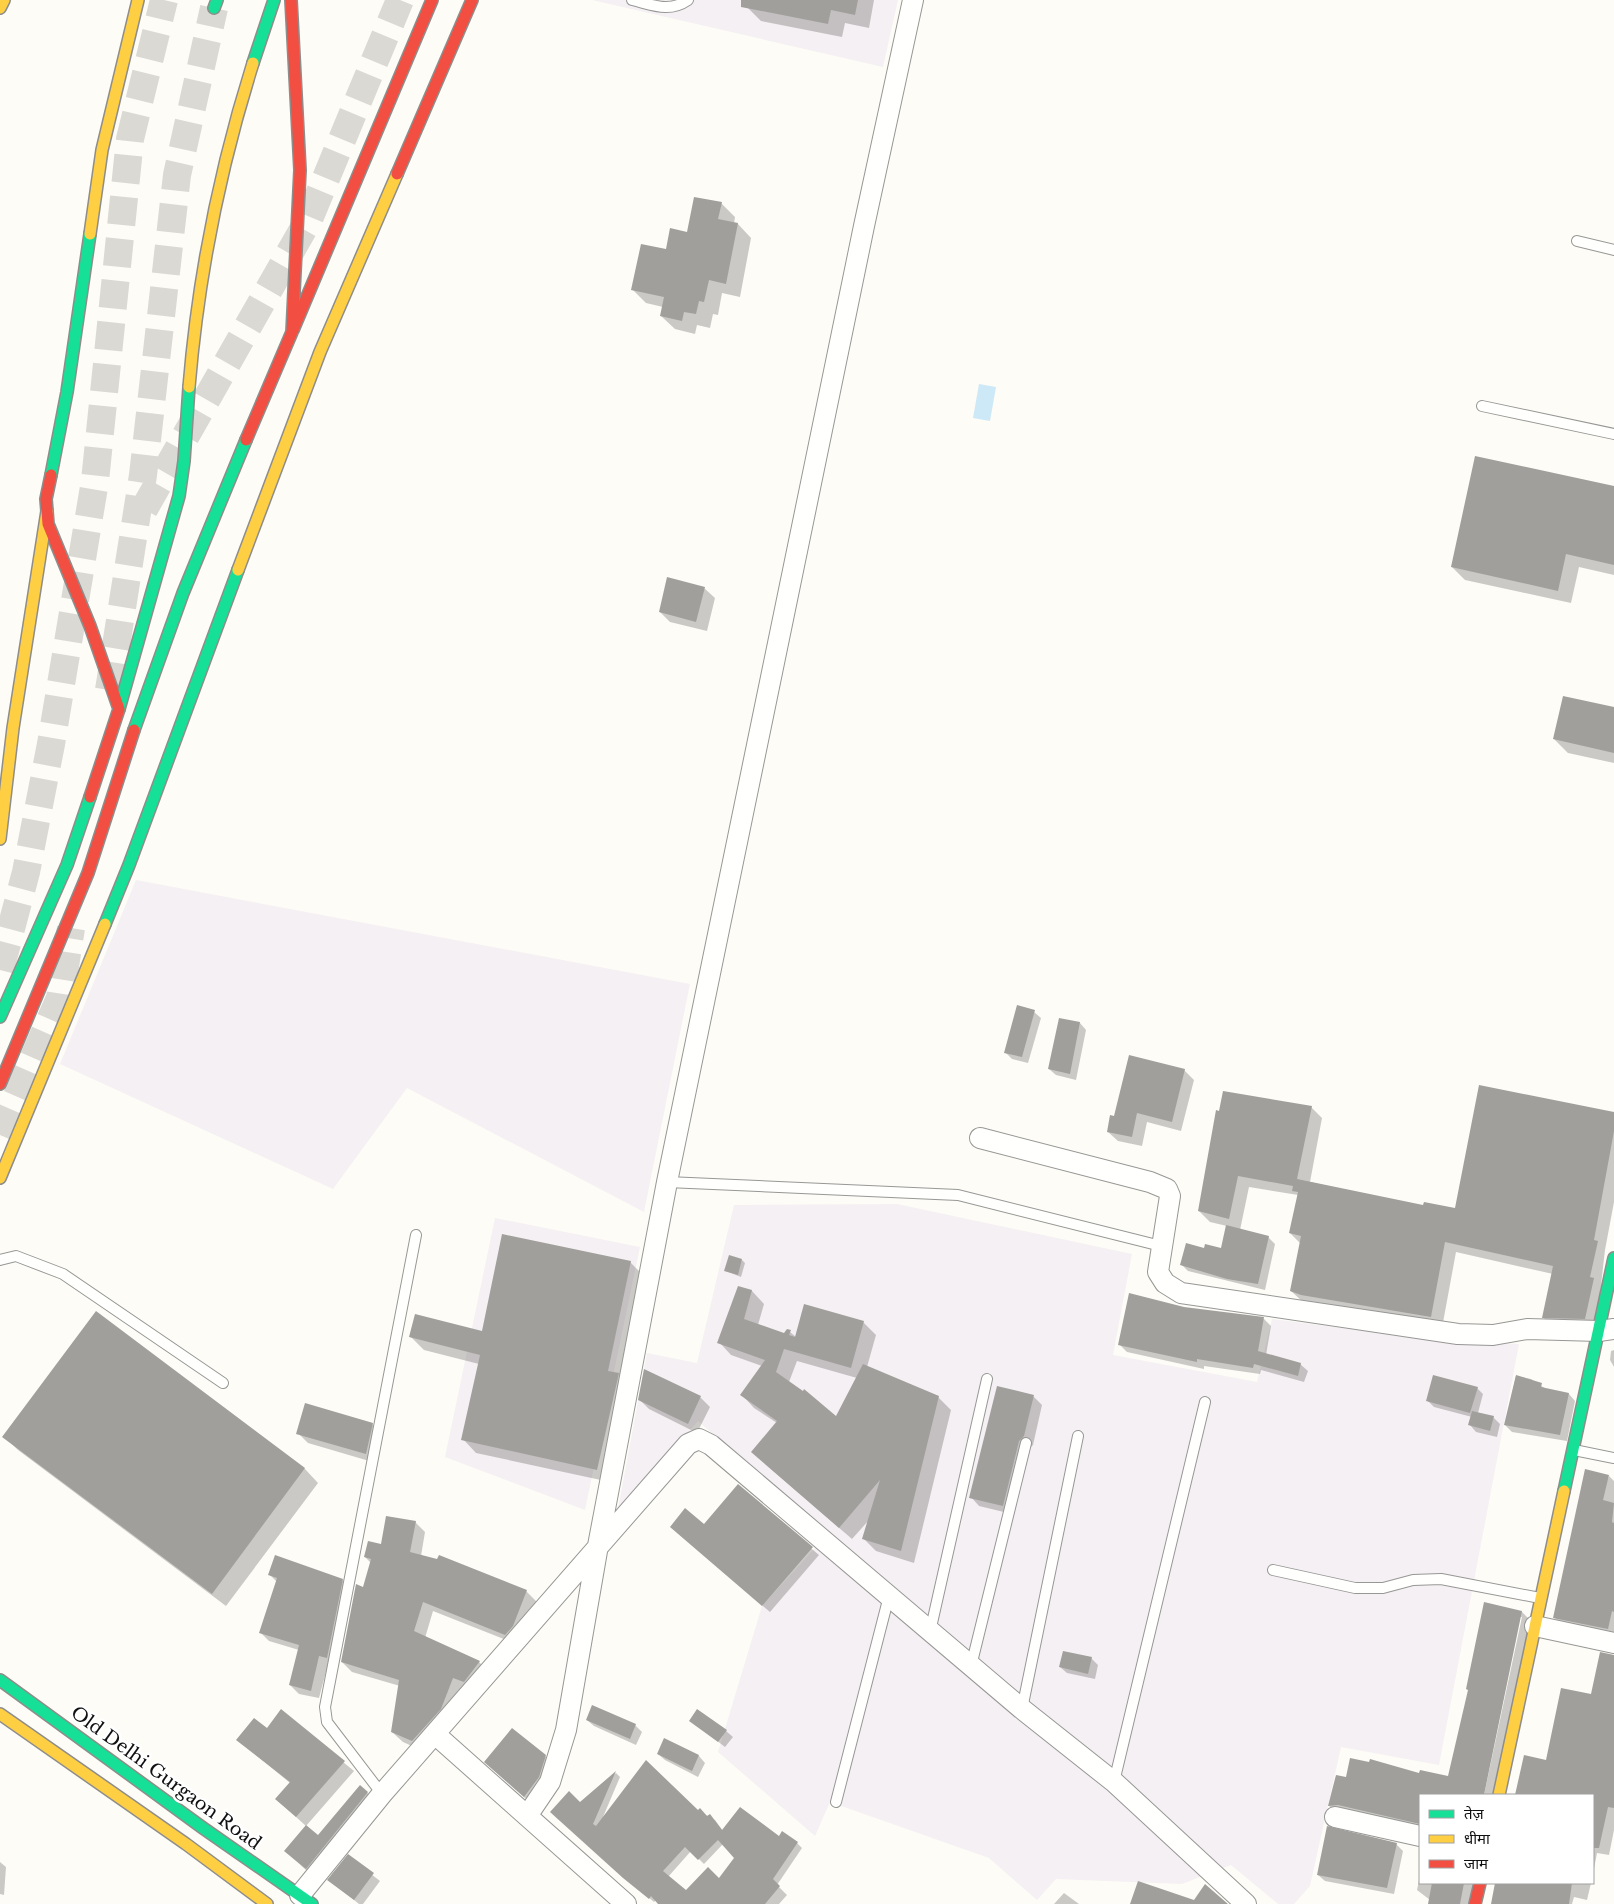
<svg xmlns="http://www.w3.org/2000/svg" width="1614" height="1904" viewBox="0 0 1614 1904" font-family="'Libre Baskerville','Noto Sans Devanagari',serif">
  <rect width="100%" height="100%" fill="#fdfcf7"/>
  <path fill="#f5f0f3" d="M592 0H898L883 67Z
    M136 880 690 984 644 1212 407 1088 333 1189 60 1064Z
    M897 1204 1132 1254 1113 1355 1257 1382 1272 1319 1430 1339 1519 1344 1439 1765 1341 1747 1310 1886 1294 1904H1278L1231 1865 1182 1884 1056 1879 1037 1900 989 1858 830 1802 815 1836 718 1752 762 1606 827 1535 698 1421 617 1514 647 1353 697 1363 734 1205Z
    M495 1218 640 1247 585 1510 445 1457Z"/>
  <path fill="#cde8f7" d="M979 384 996 387 990 421 973 418Z"/>
  <path fill="#0003" fill-rule="evenodd" d="M748 0H874L869 28 845 23 842 37 761 21 747 7Z
    M721 203 735 217 734 224H738L751 238 740 297 722 293 718 315 713 314 710 328 697 325 695 334 675 329 661 316 663 307 646 303 633 290 667 251Z
    M1614 488V575L1579 567 1571 603 1465 580 1452 567Z
    M704 588 715 598 707 631 670 622 660 612Z
    M1614 708V763L1568 753 1554 739Z
    M1034 1012 1041 1018 1028 1063 1012 1059 1005 1052Z
    M1060 1019 1080 1023 1086 1030 1076 1080 1056 1075 1049 1069Z
    M1184 1070 1194 1080 1181 1131 1147 1122 1142 1146 1118 1141 1108 1132 1115 1118Z
    M1311 1107 1322 1118 1310 1182 1424 1207 1456 1210 1614 1113V1202L1605 1250 1596 1329 1554 1328 1543 1317 1553 1274 1456 1252 1442 1328 1303 1302 1291 1291 1301 1244 1290 1233 1298 1195 1249 1187 1240 1230 1268 1237 1275 1244 1265 1290 1188 1271 1181 1264 1205 1249H1222L1227 1226 1210 1222 1199 1211Z
    M742 1260 745 1263 741 1277 726 1271Z
    M630 1262 643 1275 610 1482 476 1453 463 1439 479 1364 424 1350 411 1337 483 1332Z
    M739 1287 752 1291 764 1304 758 1325 784 1334 790 1332 796 1337 863 1322 876 1335 867 1367 938 1397 951 1410 914 1563 876 1551 864 1539 869 1520 852 1539 765 1464 777 1423 754 1408 742 1395 762 1366 731 1355 719 1342ZM797 1361 857 1378 836 1418 789 1382Z
    M1184 1309 1264 1319 1271 1326 1266 1355 1300 1364 1308 1371 1304 1382 1261 1370 1260 1374 1204 1366V1369L1127 1352 1120 1345Z
    M96 1313 305 1469 318 1483 226 1606 18 1450 4 1436Z
    M1614 1350V1367L1610 1360 1611 1351Z
    M645 1371 701 1398 710 1407 697 1433 649 1409 639 1399Z
    M1516 1376 1531 1379 1546 1389 1569 1394 1575 1401 1567 1441 1512 1432 1505 1425Z
    M998 1388 1034 1397 1042 1405 1033 1445 1028 1450 1012 1514 979 1506 971 1497Z
    M1477 1388 1483 1394 1478 1413 1493 1417 1500 1424 1497 1437 1476 1432 1470 1425 1472 1417 1434 1407 1427 1400Z
    M372 1424 382 1434 376 1463 308 1443 298 1433Z
    M1609 1476 1614 1481V1638L1564 1627 1554 1617Z
    M738 1486 819 1555 770 1612 678 1533 704 1525Z
    M415 1522 425 1532 421 1556 526 1591 537 1602 523 1637 516 1644 433 1611 425 1638 479 1662 489 1672 423 1751 403 1742 392 1732 400 1686 352 1672 342 1662 371 1563 365 1557Z
    M269 1574 342 1580 351 1589 336 1666 328 1664 319 1698 299 1694 290 1685 299 1650 269 1641 260 1632 277 1582Z
    M1485 1603 1522 1612 1531 1621 1494 1795H1484L1522 1617H1520L1482 1795H1420V1831L1339 1815 1329 1806 1336 1777 1347 1779 1420 1775 1449 1778 1469 1690Z
    M1614 1655V1830L1609 1855 1597 1853 1593 1874V1795H1516L1525 1756 1547 1761 1592 1696Z
    M1091 1658 1098 1665 1095 1679 1067 1673 1060 1667Z
    M281 1711 354 1771 306 1826 286 1808 290 1783 238 1740 267 1730Z
    M587 1720 635 1725 642 1732 636 1745 594 1726Z
    M691 1721 726 1731 733 1737 725 1747Z
    M658 1754 699 1756 705 1763 698 1777 665 1760Z
    M545 1756 555 1767 535 1807 496 1772Z
    M616 1773 620 1777 603 1817 698 1811 715 1820 723 1831 779 1838 797 1843 802 1848 777 1885 787 1895 779 1904H660L656 1900 654 1902 556 1817 580 1804ZM723 1844 736 1858 719 1880 686 1892 668 1877 691 1851 704 1864Z
    M360 1786 378 1803 316 1879 285 1851 318 1837Z
    M1396 1844 1403 1851 1394 1894 1325 1881 1318 1875Z
    M348 1856 380 1881 363 1904H359L329 1880Z
    M0 1862 6 1867 4 1895 0 1894Z
    M1420 1875V1883H1477L1471 1904H1431L1430 1900 1417 1890Z
    M1496 1883H1591L1587 1900 1574 1897 1572 1904H1492Z
    M1064 1893 1079 1904H1054Z"/>
  <path fill="#a19f9c" fill-rule="evenodd" d="M741 0H858L855 15 831 10 828 24 741 7Z
    M694 197 722 202 718 219 738 223 726 284 709 280 704 302 699 301 696 314 684 312 682 321 660 316 664 297 631 290 641 244 666 249 670 228 687 232Z
    M1475 456 1614 486V565L1566 554 1558 591 1451 567Z
    M667 577 705 587 696 622 659 612Z
    M1563 696 1614 707V753L1553 739Z
    M1017 1005 1035 1010 1022 1057 1004 1053Z
    M1059 1018 1080 1022 1070 1074 1048 1069Z
    M1129 1055 1185 1069 1172 1122 1137 1113 1132 1137 1107 1132 1110 1115 1114 1116Z
    M1479 1085 1614 1112V1131L1594 1240 1598 1241 1590 1277 1594 1278 1585 1319 1542 1318 1553 1266 1445 1242 1431 1317 1301 1295 1290 1291 1301 1236 1289 1233 1298 1192 1292 1191 1293 1186 1238 1176 1229 1219 1198 1211 1216 1110 1219 1111 1223 1091 1312 1106 1297 1179 1423 1205 1424 1202 1455 1208Z
    M1226 1225 1269 1236 1258 1284 1227 1279 1180 1265 1186 1243 1204 1248 1205 1244 1221 1248Z
    M502 1234 631 1261 608 1371 619 1373 597 1470 461 1440 480 1355 409 1337 415 1314 482 1331Z
    M729 1255 742 1259 738 1275 724 1271Z
    M738 1286 752 1290 744 1319 784 1333 787 1329 791 1330 789 1335 795 1337 804 1304 864 1321 851 1368 784 1349 776 1372 803 1391 804 1389 836 1416 863 1364 939 1396 901 1551 862 1539 880 1480 839 1528 751 1452 777 1421 740 1395 765 1360 717 1343Z
    M1129 1293 1184 1307 1264 1317 1258 1351 1301 1363 1298 1376 1254 1364 1253 1368 1197 1359V1362L1118 1345Z
    M96 1311 305 1468 212 1594 2 1437Z
    M644 1369 701 1396 688 1424 638 1400Z
    M1433 1375 1478 1387 1470 1413 1426 1401Z
    M1516 1375 1542 1383 1541 1387 1569 1393 1560 1435 1504 1425Z
    M997 1386 1034 1395 1024 1436 1019 1441 1003 1506 969 1498Z
    M305 1403 373 1423 366 1454 296 1434Z
    M1472 1411 1494 1416 1490 1431 1468 1425Z
    M1585 1469 1609 1475 1603 1500 1614 1503 1612 1522 1614 1523V1612L1612 1611 1608 1629 1553 1618Z
    M738 1484 813 1547 762 1606 670 1527 685 1508 704 1524Z
    M386 1516 416 1521 410 1552 437 1559 439 1555 527 1590 513 1626 505 1635 423 1602 414 1631 480 1661 464 1682 453 1678 441 1709 412 1741 391 1732 399 1680 341 1662 356 1584 363 1587 371 1559 364 1557 368 1541 381 1544Z
    M275 1555 343 1579 327 1658 319 1656 311 1691 289 1685 299 1645 259 1633 277 1578 268 1575Z
    M1484 1602 1522 1611 1484 1795H1420V1824L1338 1805 1328 1806 1336 1775 1346 1777 1350 1758 1369 1762 1370 1759 1419 1773 1420 1770 1448 1776 1468 1690 1466 1689Z
    M1063 1651 1092 1657 1088 1674 1059 1667Z
    M1600 1652 1614 1655V1808L1608 1807 1599 1848H1593V1795H1515L1524 1755 1546 1760 1561 1688 1591 1694Z
    M592 1705 636 1724 630 1739 586 1720Z
    M281 1709 345 1761 296 1817 275 1799 290 1782 236 1740 254 1718 267 1728Z
    M697 1709 727 1730 718 1742 689 1721Z
    M512 1728 546 1755 539 1777 524 1797 484 1762Z
    M664 1738 699 1755 692 1771 657 1754Z
    M646 1760 698 1810 700 1808 707 1816 710 1814 722 1830 740 1807 779 1836 782 1831 798 1842 773 1879 780 1886 765 1904H658L651 1896 649 1899 623 1878 550 1812 569 1791 580 1802 616 1771 593 1824 596 1826ZM718 1840 734 1858 719 1878 708 1867 686 1890 663 1871 685 1847 698 1860Z
    M360 1785 368 1792 306 1869 284 1851 306 1825 318 1835Z
    M1327 1826 1397 1843 1387 1888 1317 1875Z
    M348 1854 374 1873 354 1900 327 1880Z
    M1138 1881 1194 1900 1205 1884 1228 1904H1130Z
    M1432 1883H1464L1460 1904H1428Z
    M1495 1883H1572L1569 1904H1491Z"/>
  <g fill="none" stroke-linecap="round" stroke-linejoin="round">
    <path stroke="#dad9d4" stroke-width="28" stroke-dasharray="28 14" stroke-linecap="butt" d="M144 509 309 219 400 0
      M109 690 143 475 177 175 214 8
      M0 970 26 872 51 744 95 481 130 139 164 0
      M0 1135 60 998 71 928"/>
    <g stroke="#979795" stroke-width="12">
      <path id="lane" d="M632 0C653 5 669 13 688 0
        M1577 241 1614 250
        M1482 406 1614 434
        M667 1182 958 1195 1161 1246
        M0 1260 16 1256 63 1274 223 1383
        M1574 1450 1614 1458
        M1273 1570 1355 1588H1383L1413 1580 1441 1579 1540 1598
        M930 1632 987 1379
        M971 1666 1026 1443
        M1022 1709 1078 1436
        M1114 1782 1205 1402
        M382 1794 327 1722 325 1707 416 1235
        M836 1802 889 1596"/>
    </g>
    <g stroke="#979795" stroke-width="22">
      <path id="street" d="M980 1138 1150 1182 1167 1189 1170 1196 1158 1272 1165 1283 1181 1293 1458 1334 1493 1335 1527 1329 1599 1331 1614 1329
        M1535 1626 1614 1643
        M436 1735 626 1904
        M527 1816 550 1782 566 1730 597 1551 667 1182 864 226 913 0
        M1335 1817 1420 1836
        M300 1895 382 1794 688 1444 699 1439 711 1445 1022 1709 1114 1782 1246 1904"/>
    </g>
    <g stroke="#8e8d8b" stroke-width="14">
      <path id="fast" d="M214 8 217 0
        M253 63 274 0
        M51 475 67 392 90 234
        M119 709 179 496 184 461 189 387
        M134 730 183 593 246 440
        M105 924 129 865 238 570
        M0 1017 67 865 90 797
        M1564 1491 1614 1258
        M0 1680 203 1828 312 1904"/>
    </g>
    <g stroke="#8e8d8b" stroke-width="14">
      <path id="slow" d="M0 8 4 0
        M90 234 102 150 138 0
        M189 387C198 278 220 168 253 63
        M238 570 320 352 397 174
        M0 839 13 728 47 511
        M0 1178 105 924
        M0 1714 186 1844 267 1904
        M1499 1795 1564 1491"/>
    </g>
    <g stroke="#8e8d8b" stroke-width="14">
      <path id="jam" d="M397 174 472 0
        M293 330 432 0
        M246 440 292 332 300 170 291 0
        M51 475 46 499 48 524 90 626 119 709 90 797
        M0 1084 88 873 134 730
        M1475 1904 1480 1883"/>
    </g>
    <use href="#lane" stroke="#fffffe" stroke-width="10"/>
    <use href="#street" stroke="#fffffe" stroke-width="20"/>
    <use href="#fast" stroke="#16e098" stroke-width="11"/>
    <use href="#slow" stroke="#ffcf43" stroke-width="11"/>
    <use href="#jam" stroke="#f24e42" stroke-width="11"/>
  </g>
  <g text-anchor="middle" dominant-baseline="central" stroke-width="5" stroke-linejoin="round" paint-order="stroke">
    <g font-size="18" fill="#111" stroke="#fff">
      <text transform="translate(166 1778) rotate(36)">Old Delhi Gurgaon Road</text>
    </g>
  </g>
  <rect x="1419" y="1794" width="175" height="90" fill="#ffffff" stroke="#a0a0a0"/>
  <rect x="1429" y="1810" width="25" height="8" fill="#16e098" stroke="#a0a0a0"/>
  <text x="1464" y="1819" font-size="15" fill="#111111">तेज़</text>
  <rect x="1429" y="1835" width="25" height="8" fill="#ffcf43" stroke="#a0a0a0"/>
  <text x="1464" y="1844" font-size="15" fill="#111111">धीमा</text>
  <rect x="1429" y="1860" width="25" height="8" fill="#f24e42" stroke="#a0a0a0"/>
  <text x="1464" y="1869" font-size="15" fill="#111111">जाम</text>
</svg>
